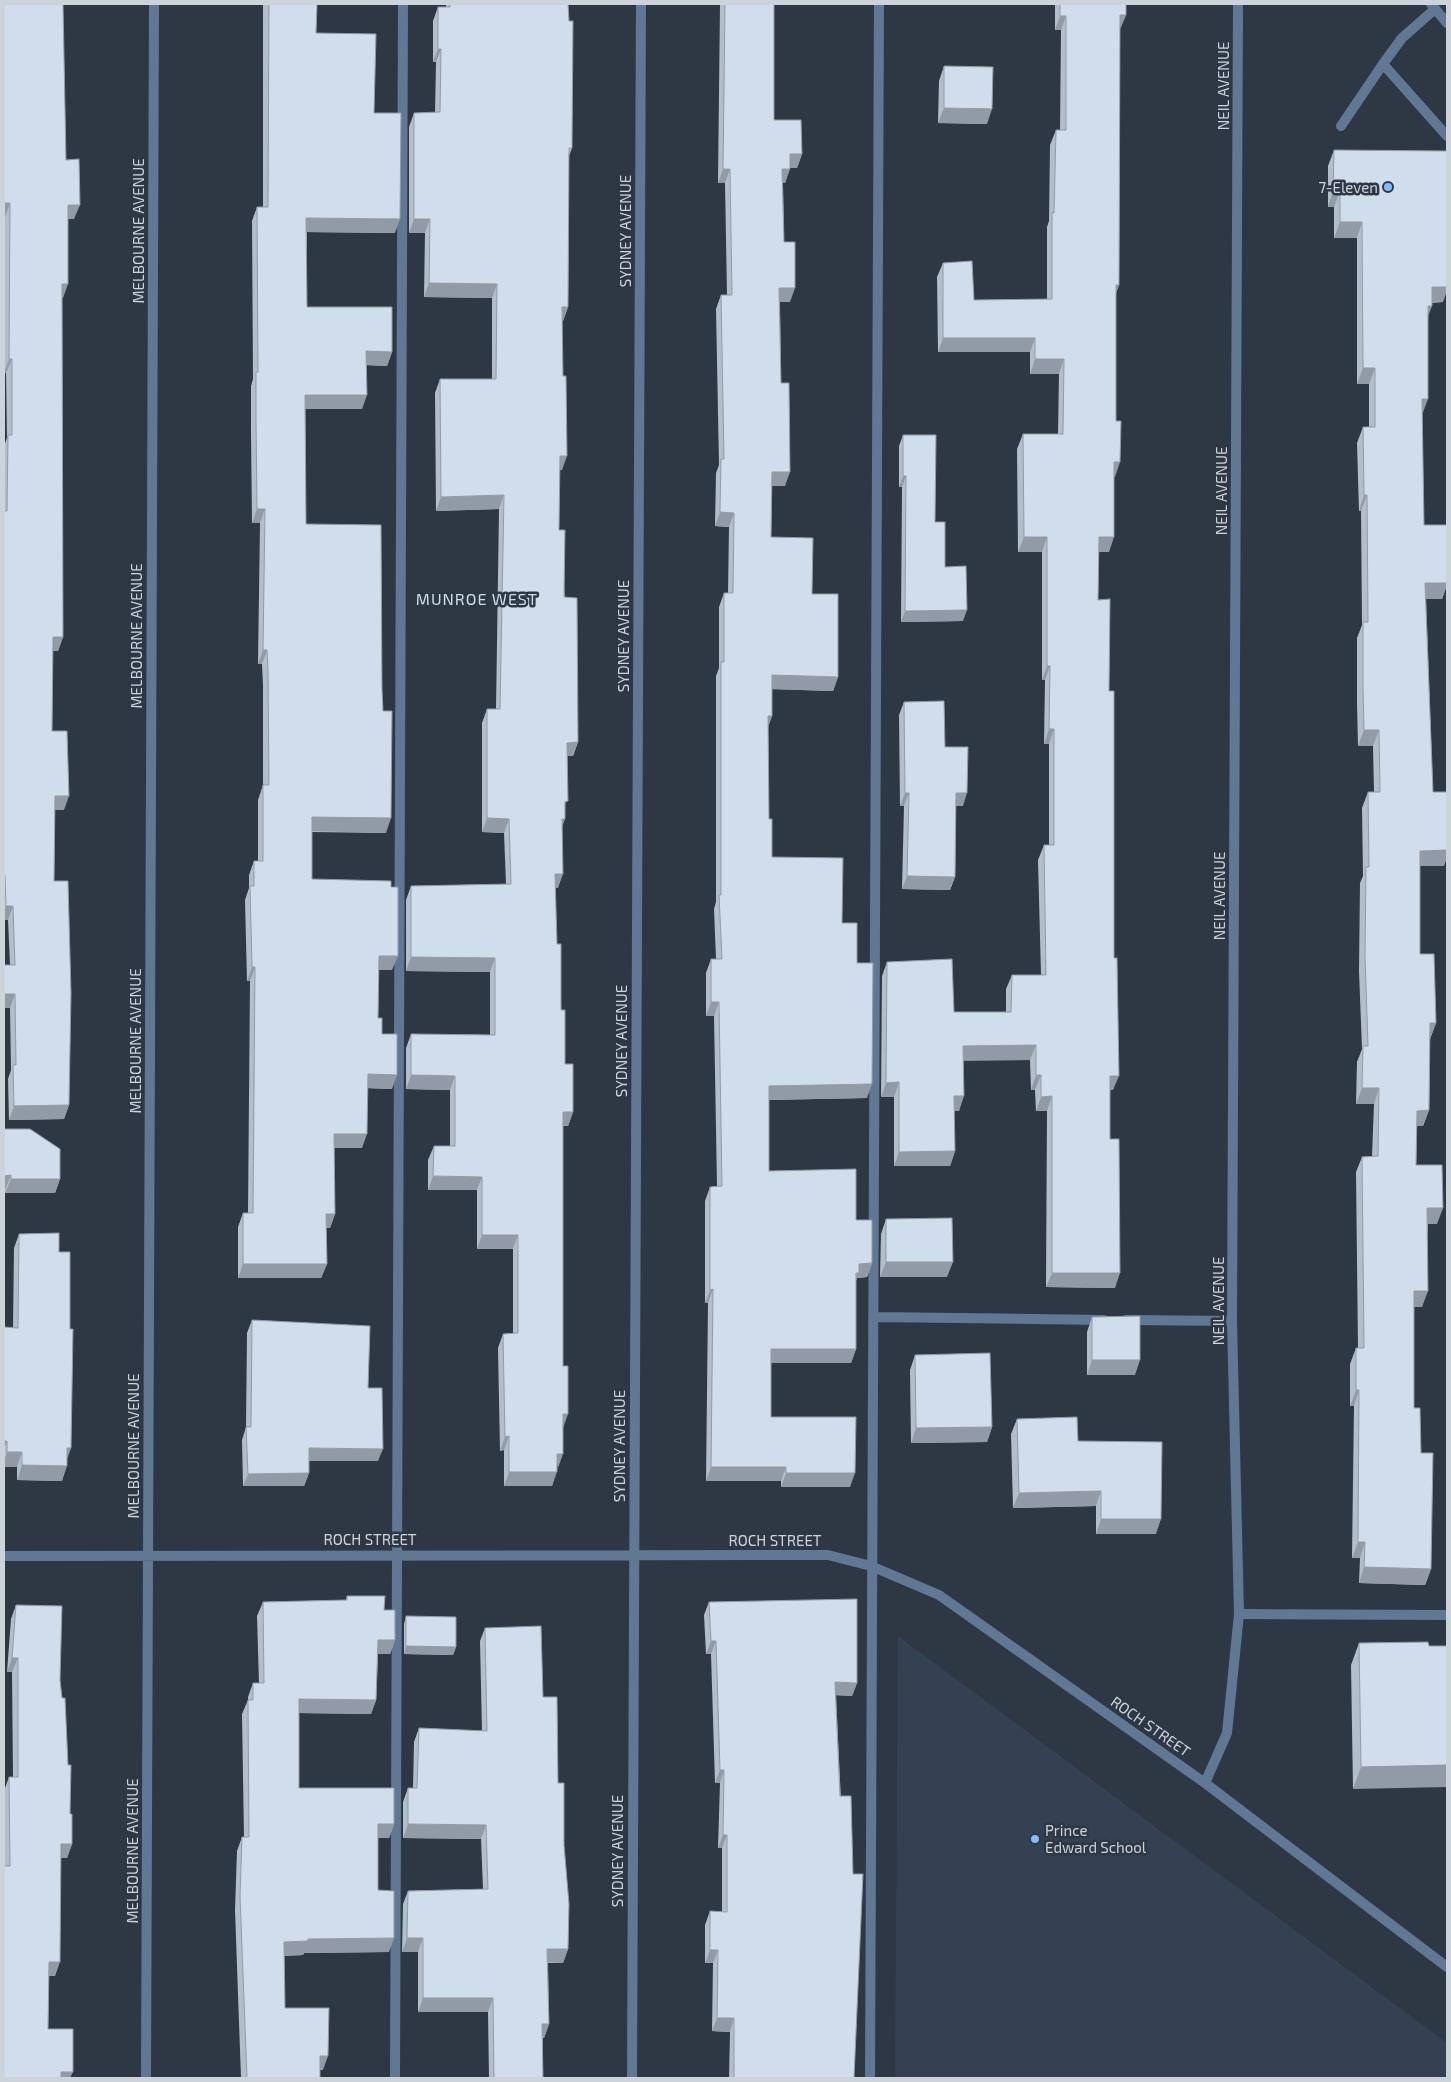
<svg xmlns="http://www.w3.org/2000/svg" width="1451" height="2082" viewBox="0 0 1451 2082" font-family="'Exo 2',sans-serif">
  <rect width="100%" height="100%" fill="#2e3844"/>
  <path fill="#334153" d="M898 1636 1447 2043V2078H895Z"/>
  <g fill="none" stroke-linecap="round" stroke-linejoin="round">
    <path stroke="#617895" stroke-width="10" d="M1435 9 1402 38 1383 64 1447 136
      M1341 126 1383 64
      M875 1317 1104 1320
      M1126 1320 1232 1321
      M1239 1614 1447 1615
      M395 2078 403 4
      M870 2078 879 4"/>
    <path stroke="#617895" stroke-width="10" d="M4 1556 828 1555 871 1566 939 1595 1205 1783 1447 1967
      M1205 1783 1227 1733 1239 1614 1232 1321 1238 4
      M146 2078 154 4
      M632 2078 641 4"/>
    <path stroke="#617895" stroke-width="10" d="M1431 4 1447 23"/>
  </g>
  <path fill="#b3becb" d="M4 4 66 160 74 219H68L62 298 63 637 58 651H53L52 731 64 810H55L54 881 69 1105 64 1119 9 1120 8 1079 11 1070 10 1008H4V965H10L8 920H4V446L7 438 6 373H4L5 217Z
    M263 4H317L316 33 374 113 395 233 307 232V307L392 352 387 366 367 365 362 409H305L306 524 382 689 386 833 312 832V879L392 970H379L378 1018 382 1034 392 1089 368 1088 362 1148H334L335 1214 330 1228H326L327 1264 321 1278H238V1227L243 1213H248L250 981H247L245 900 249 888V875L254 861H258V800L263 785V685L262 664H258L260 523H252L251 432V386L253 379 252 221 257 207H263Z
    M446 4H568L572 148 569 156 568 307 563 321H562V470H559V530L578 742 573 756H567L565 809 562 828 558 888H555L557 944 565 1064 573 1112 568 1126H563V1428L557 1468 552 1486H504V1450L500 1451 498 1348 503 1334 513 1333V1249H477V1190H428V1160L434 1146H450V1090L406 1089V1048L411 1034 490 1035V972L406 971V900L411 886 506 884 504 833 482 832V723L487 709H496L499 509 436 511 435 393 440 379H492V298L424 297 425 233H409V127L414 113H435L436 62H433V21L438 7H446Z
    M720 4H774V120L802 154 797 168H790L785 183H783L784 242 790 302H780L781 383 785 486H772L771 537 812 594 838 677 833 691 772 689V716L768 727 769 819 772 857 842 923 857 963 867 1098 769 1100V1171L856 1220 872 1263 867 1277 857 1278 856 1280V1349L851 1363H771V1417L850 1487H781V1481H706L708 1303H705V1201L710 1187 717 1186 714 1016H706V973L711 959H716L714 909 716 902V676L719 668V607L724 593H728L729 527 715 526 716 473 719 465 716 309 721 295H727L725 183H718Z
    M1055 4H1126V15L1120 29 1119 285 1116 293 1115 477H1114L1109 552H1099L1098 600 1109 691 1113 1090H1110V1139L1115 1288 1046 1287 1047 1111H1036L1035 1090H1031L1030 1060H963L959 1111H954L955 1151 950 1166H894V1097H881L882 976 887 962 954 1012H1006V989L1012 975H1041L1038 860 1044 845H1049V744H1044L1045 680H1042V552H1018L1017 449 1023 434H1058L1059 374H1030V352H938L937 277 943 263 974 300 1047 299V227L1049 221 1050 145 1056 130H1060L1061 30H1055Z
    M944 66 987 124 938 123 939 81Z
    M1334 150 1443 302 1432 303 1428 315 1422 414 1424 525H1447V585L1442 599H1426L1433 792 1444 866H1420V954L1436 1023 1430 1039 1429 1110 1423 1126H1417L1416 1165 1437 1224H1428L1422 1307H1414V1408L1421 1453 1431 1569 1425 1585 1359 1583 1360 1558H1352L1354 1406H1350V1364L1356 1348H1358L1356 1172 1362 1157 1372 1156 1374 1104H1356L1357 1062 1362 1049 1359 971 1360 883 1363 876 1362 808 1368 792H1374L1373 746H1358L1357 704V638L1362 625 1361 511H1359L1357 443 1363 427H1369V384H1357V238H1334V207H1328V166Z
    M903 435 935 522 945 567 963 621 901 622 902 487H899V446Z
    M904 702 945 747 963 806H956L955 877 950 890 902 889 904 806H900L899 715Z
    M4 1129 60 1179 55 1193H5Z
    M886 1219 947 1277H880L881 1234Z
    M19 1234 59 1252 70 1329 71 1448 67 1458 62 1481 17 1480V1467H4V1327L13 1328 14 1248Z
    M1092 1317 1135 1375H1087V1332Z
    M252 1320 368 1388 378 1461H309V1473L304 1486H243L242 1440 246 1427 247 1333Z
    M915 1355 992 1427 987 1442 911 1443 910 1370Z
    M1017 1419 1078 1441 1156 1534H1096V1506L1013 1508 1011 1434Z
    M347 1596 384 1610 395 1640 390 1654H378L376 1700 371 1714 299 1713V1788L394 1824 389 1838H378V1890L389 1952 304 1953 303 1955 284 1956 285 2008 323 2070H320V2078H241L235 1910 237 1851 242 1837H244L242 1714 248 1700V1697L253 1683H259L257 1616 263 1602 346 1600Z
    M709 1602 857 1683 852 1696 836 1695 854 2078H729L730 2032 712 2031 713 1963H705V1925L710 1911 722 1912V1848H718L720 1783H715L711 1654H706L704 1615Z
    M16 1605 60 1680 72 1844 67 1858H61L55 1976H49L48 2029 4 2078 5 1866 4 1791 9 1777H13L12 1672H7L11 1619Z
    M406 1616 456 1647 453 1655 404 1654V1624Z
    M485 1628 543 1697 558 1783 564 1845 568 1949 563 1963H548L549 2024 544 2038H543V2078H489L488 2012H418V1952H402L403 1904 408 1891 483 1889 481 1839 403 1838V1802L408 1788H413L414 1742 419 1728 482 1731 480 1641Z
    M1359 1643 1429 1646 1353 1789 1351 1665Z"/>
  <path fill="#929ba5" d="M1120 15H1126L1120 29H1115Z
    M1060 16H1066L1061 30H1055Z
    M438 49H441L436 62H433Z
    M944 108 992 109 987 124 938 123Z
    M790 154H802L797 168H785Z
    M723 169H730L725 183H718Z
    M782 169H790L785 183H777Z
    M1333 191H1340L1334 207H1328Z
    M4 203H10L5 217H4Z
    M68 205H80L74 219H62Z
    M306 218 400 219 395 233 301 232Z
    M414 219H430L425 233H409Z
    M1340 222H1362L1357 238H1334Z
    M429 283 497 284 492 298 424 297Z
    M62 284H68L63 298H57Z
    M1116 285H1119L1114 299Z
    M1432 287H1447V291L1443 302 1426 303Z
    M779 288H795L790 302H774Z
    M1428 306H1432L1426 322Z
    M562 307H568L563 321 557 320Z
    M943 338H1035L1030 352H938Z
    M366 351 392 352 387 366 361 365Z
    M9 359H12L6 373H4Z
    M1035 359H1064L1059 374H1030Z
    M1363 368H1375L1369 384H1357Z
    M305 395H367L362 409H300Z
    M1422 399H1428L1422 415Z
    M560 456H567L562 470H555Z
    M1114 462H1120L1115 477H1109Z
    M772 472H790L785 486H767Z
    M903 476H906L902 487H899Z
    M504 495 499 509 436 511 441 497Z
    M1364 495H1367L1361 511H1359Z
    M257 509H265L260 523H252Z
    M720 512 734 513 729 527 715 526Z
    M1024 537H1047L1042 552H1018Z
    M1099 537H1114L1109 552H1094Z
    M1425 583H1447V585L1442 599H1419Z
    M967 610 963 621 901 622 905 611Z
    M53 637H63L58 651H48Z
    M263 650H267L262 664H258Z
    M1047 666H1050L1045 680H1042Z
    M772 675 838 677 833 691 766 689Z
    M768 716H772L767 730Z
    M1049 729H1054L1049 744H1044Z
    M1364 730H1379L1373 746H1358Z
    M578 742 573 756H562L567 743Z
    M905 793H909L904 806H900Z
    M956 793H967L963 806H951Z
    M55 796H69L64 810H50Z
    M312 817 391 818 386 833 307 831Z
    M487 818 509 819 504 833 482 832Z
    M562 819H565L560 833Z
    M1447 850V858L1444 866H1415L1420 851Z
    M555 874H563L558 888H550Z
    M907 876 955 877 950 890 902 889Z
    M6 906H13L8 920H4V911Z
    M379 956H398L392 970H374Z
    M411 957 495 958 490 972 406 971Z
    M252 967H255L250 981H247Z
    M4 994H15L10 1008H4Z
    M711 1002H719L714 1016H706Z
    M1430 1023H1436L1430 1039H1424Z
    M1036 1045 1030 1060 957 1061 963 1046Z
    M368 1074 397 1075 392 1089 362 1088Z
    M411 1075 455 1076 450 1090 406 1089Z
    M1036 1075H1041L1035 1090H1031Z
    M1110 1076H1119L1113 1090H1105Z
    M899 1082 894 1097H881L886 1083Z
    M872 1084 867 1098 764 1100 769 1086Z
    M1362 1088H1379L1374 1104H1356Z
    M954 1096H964L959 1111H948Z
    M1052 1096 1047 1111H1036L1041 1097Z
    M69 1105 64 1119 9 1120 14 1106Z
    M1429 1110 1423 1126H1411L1417 1111Z
    M563 1112H573L568 1126 558 1125Z
    M334 1134H367L362 1148H329Z
    M955 1151 950 1166H894L899 1152Z
    M11 1175 5 1190H4V1176Z
    M433 1176 482 1177 477 1190H428Z
    M11 1179H60L55 1193H5Z
    M1427 1208H1443L1437 1224H1422Z
    M326 1214H335L330 1228H321Z
    M482 1235H518L513 1249H477Z
    M886 1262H953L947 1277H880Z
    M872 1263 867 1277 857 1278 854 1287 859 1264Z
    M243 1264H327L321 1278H238Z
    M1052 1273H1120L1115 1288 1046 1287Z
    M713 1289 708 1303H705L710 1290Z
    M1414 1291H1428L1422 1307H1409Z
    M771 1349H856L851 1363H766Z
    M1092 1360H1140L1135 1375H1087Z
    M1356 1390H1359L1354 1406H1350Z
    M563 1414H568L563 1428H558Z
    M992 1427 987 1442 911 1443 916 1428Z
    M509 1436 504 1450 500 1451 505 1437Z
    M4 1441H7L4 1450Z
    M67 1448H71L66 1462Z
    M309 1448 383 1449 378 1461H304Z
    M7 1452H22L17 1467H4V1462Z
    M557 1454H563L558 1468Z
    M22 1465 67 1466 62 1481 17 1480Z
    M711 1467H786L781 1481H706Z
    M509 1472H557L552 1486H504Z
    M309 1473 304 1486H243L248 1474Z
    M786 1473H855L850 1487H781Z
    M1101 1491 1096 1506 1013 1508 1019 1493Z
    M1101 1519H1161L1156 1534H1096Z
    M1358 1542H1365L1360 1558H1352Z
    M1364 1567 1431 1569 1425 1585 1359 1583Z
    M378 1640H395L390 1654H373Z
    M711 1641H716L711 1654H706Z
    M406 1646 456 1647 453 1655 404 1654Z
    M12 1658H18L12 1672H7Z
    M835 1682 857 1683 852 1696 830 1695Z
    M299 1699 376 1700 371 1714 294 1713Z
    M1447 1765V1787L1353 1789 1361 1767Z
    M720 1770H724L720 1783H715Z
    M378 1824H394L389 1838H373Z
    M408 1824 486 1825 481 1839 403 1838Z
    M723 1835H727L722 1848H718Z
    M61 1844H72L67 1858H56Z
    M394 1938 389 1952 304 1953 303 1955 279 1956 284 1942 308 1939Z
    M407 1938H423L418 1952H402Z
    M547 1949H568L563 1963 542 1962Z
    M710 1950H718L713 1963H705Z
    M49 1962H60L55 1976H44Z
    M423 1998H493L488 2012H418Z
    M717 2018H734L730 2032 712 2031Z
    M542 2024H549L544 2038H537Z
    M320 2056H328L323 2070H315Z
    M61 2072H73L70 2078H58Z"/>
  <path fill="#d0ddec" stroke="#929ba5" d="M4 4H63L66 160 79 159 80 205H68V284H62L63 637H53L52 731H67L69 796H55L54 881H68L71 993 69 1105 14 1106 13 1065H16L15 994H4V965H15L13 906H6L5 875H4V511H7L8 435H12V359H9L10 203H4Z
    M269 4H317L316 33 376 34 374 113H401L400 219 306 218 307 307H392V352L366 351 367 395H305L306 524 381 525 382 689 383 711H392L391 818 312 817V879L391 881V887H398V956H379L378 1018H382V1034H397V1075L368 1074 367 1134H334L335 1214H326L327 1264H243V1213H253L255 967H252L250 886H254V861H263V785H269L268 671 267 650H263L265 509H257L256 418V372H258L257 207H268Z
    M450 4H568L569 21H573L572 148H569L568 307H562L563 376H566L567 456H560L559 530H565L564 597 577 598 578 742 567 743 568 801 565 802V819H562L563 874H555L557 944H561V1010H565V1064H573V1112H563V1366H568V1414H563V1454H557V1472H509V1436L505 1437 503 1334 518 1333V1235H482V1177L433 1176 434 1146H455V1076L411 1075V1034L495 1035V958L411 957V886L511 884 509 819 487 818V709H500L504 495 441 497 440 379H496L497 284 429 283 430 219H414V113L440 112 441 49H438V7H450Z
    M725 4H774V120H801L802 154H790V169H782L784 242H795V288H779L781 383H789L790 472H772L771 537 813 538 812 594H838V677L772 675V716H768L769 819H772V857L843 858 842 923H857V963H873L872 1084 769 1086V1171L856 1169V1220H872V1263L859 1264V1273H856V1349H771V1417H856L855 1473H786V1467H711L713 1289 710 1290V1187L722 1186 719 1002H711V959H722L719 895H721V662H724V593H733L734 513 720 512 721 459H724L721 295H732L730 169H723Z
    M1060 4H1126V15H1120L1119 285H1116V421H1121L1120 462H1114V537H1099L1098 600 1110 599 1109 691H1114V958H1117L1119 1076H1110V1139H1119L1120 1273H1052V1096L1041 1097V1075H1036V1045L963 1046 964 1096H954L955 1151 899 1152V1082L886 1083 887 962 952 959 954 1012H1011L1012 975H1046L1044 845H1054V729H1049L1050 666H1047V537H1024L1023 434H1063L1064 359H1035V338H943V263L972 261 974 300 1052 299V213H1054L1056 130H1066V16H1060Z
    M944 66 993 67 992 109 944 108Z
    M1334 150 1447 151V287H1432V306H1428V399H1422L1424 525H1447V583H1425L1433 792H1447V850L1420 851V954H1434L1436 1023H1430L1429 1110 1417 1111 1416 1165H1442L1443 1208H1427L1428 1291H1414V1408H1420L1421 1453H1433L1431 1569 1364 1567 1365 1542H1358L1359 1390H1356V1348H1364L1362 1157 1378 1156 1379 1088H1362L1363 1046H1368L1365 956 1366 867H1369L1368 792H1380L1379 730H1364L1363 688V622H1368L1367 495H1364L1363 427H1375V368H1363L1362 222H1340V191H1333Z
    M903 435H936L935 522H945V567L966 566 967 610 905 611 906 476H903Z
    M944 701 945 747H968L967 793H956L955 877 907 876 909 793H905L904 702Z
    M4 1129H30L60 1149V1179H11V1175L4 1176Z
    M952 1218 953 1262H886V1219Z
    M59 1233V1252H70V1329H73L71 1448H67V1466L22 1465V1452H7V1441H4V1327L18 1328 19 1234Z
    M1140 1316V1360H1092V1317Z
    M252 1320 370 1326 368 1388H382L383 1449 309 1448V1473L248 1474 246 1427H251Z
    M990 1353 992 1427 916 1428 915 1355Z
    M1077 1417 1078 1441 1162 1442 1161 1519H1101V1491L1019 1493 1017 1419Z
    M347 1596H385L384 1610H395V1640H378L376 1700 299 1699V1788H394V1824H378V1890L394 1891V1938L308 1939V1941L284 1942 285 2008H329L328 2056H320V2078H247L240 1896 242 1837H249L248 1700H253V1683H264L263 1602 347 1600Z
    M857 1599V1683L835 1682 840 1796H851L853 1874H863L854 2078H734V2018H717L718 1950H710V1911L727 1912V1835H723L724 1770H720L716 1641H711L709 1602Z
    M16 1605 62 1606 60 1680 62 1698H65L68 1765H71L70 1814H72V1844H61L60 1962H49L48 2029H73V2072H61V2078H4V1866H10L9 1777H18V1658H12Z
    M406 1616 456 1617V1647L406 1646Z
    M541 1626 543 1697H557L558 1783H564V1845L569 1904 568 1949H547L549 2024H542L543 2078H494L493 1998H423V1938H407L408 1891 488 1889 486 1825 408 1824V1788H417L419 1728 487 1731 485 1628Z
    M1428 1642 1429 1646H1447V1765L1361 1767 1359 1643Z"/>
  <g fill="#86bbfb" stroke="#2e3844" stroke-width="2">
    <circle cx="1388" cy="187" r="5"/>
    <circle cx="1035" cy="1839" r="5"/>
  </g>
  <g text-anchor="middle" dominant-baseline="central" stroke-width="5" stroke-linejoin="round" paint-order="stroke">
    <g font-size="15" fill="#cdd3db" stroke="#2e3844">
      <text transform="translate(1223 86) rotate(-90)">NEIL AVENUE</text>
      <text transform="translate(138 231) rotate(-90)">MELBOURNE AVENUE</text>
      <text transform="translate(625 231) rotate(-90)">SYDNEY AVENUE</text>
      <text transform="translate(1221 491) rotate(-90)">NEIL AVENUE</text>
      <text transform="translate(136 636) rotate(-90)">MELBOURNE AVENUE</text>
      <text transform="translate(623 636) rotate(-90)">SYDNEY AVENUE</text>
      <text transform="translate(1219 896) rotate(-90)">NEIL AVENUE</text>
      <text transform="translate(135 1041) rotate(-90)">MELBOURNE AVENUE</text>
      <text transform="translate(621 1041) rotate(-90)">SYDNEY AVENUE</text>
      <text transform="translate(1218 1301) rotate(-90)">NEIL AVENUE</text>
      <text transform="translate(133 1446) rotate(-90)">MELBOURNE AVENUE</text>
      <text transform="translate(619 1446) rotate(-90)">SYDNEY AVENUE</text>
      <text x="370" y="1539">ROCH STREET</text>
      <text x="775" y="1540">ROCH STREET</text>
      <text transform="translate(1151 1726) rotate(35)">ROCH STREET</text>
      <text transform="translate(132 1851) rotate(-90)">MELBOURNE AVENUE</text>
      <text transform="translate(617 1851) rotate(-90)">SYDNEY AVENUE</text>
    </g>
    <g font-size="15" fill="#cdd3db" stroke="#2e3844" text-anchor="end">
      <text x="1378" y="187">7-Eleven</text>
      <text x="1045" y="1830" text-anchor="start">Prince<tspan x="1045" dy="17">Edward School</tspan></text>
    </g>
    <g font-size="16" letter-spacing="1" fill="#cfdceb" stroke="#2e3844">
      <text x="477" y="598">MUNROE WEST</text>
    </g>
  </g>
  <rect width="1451" height="2082" fill="none" stroke="#cdd3db" stroke-width="10"/>
</svg>
